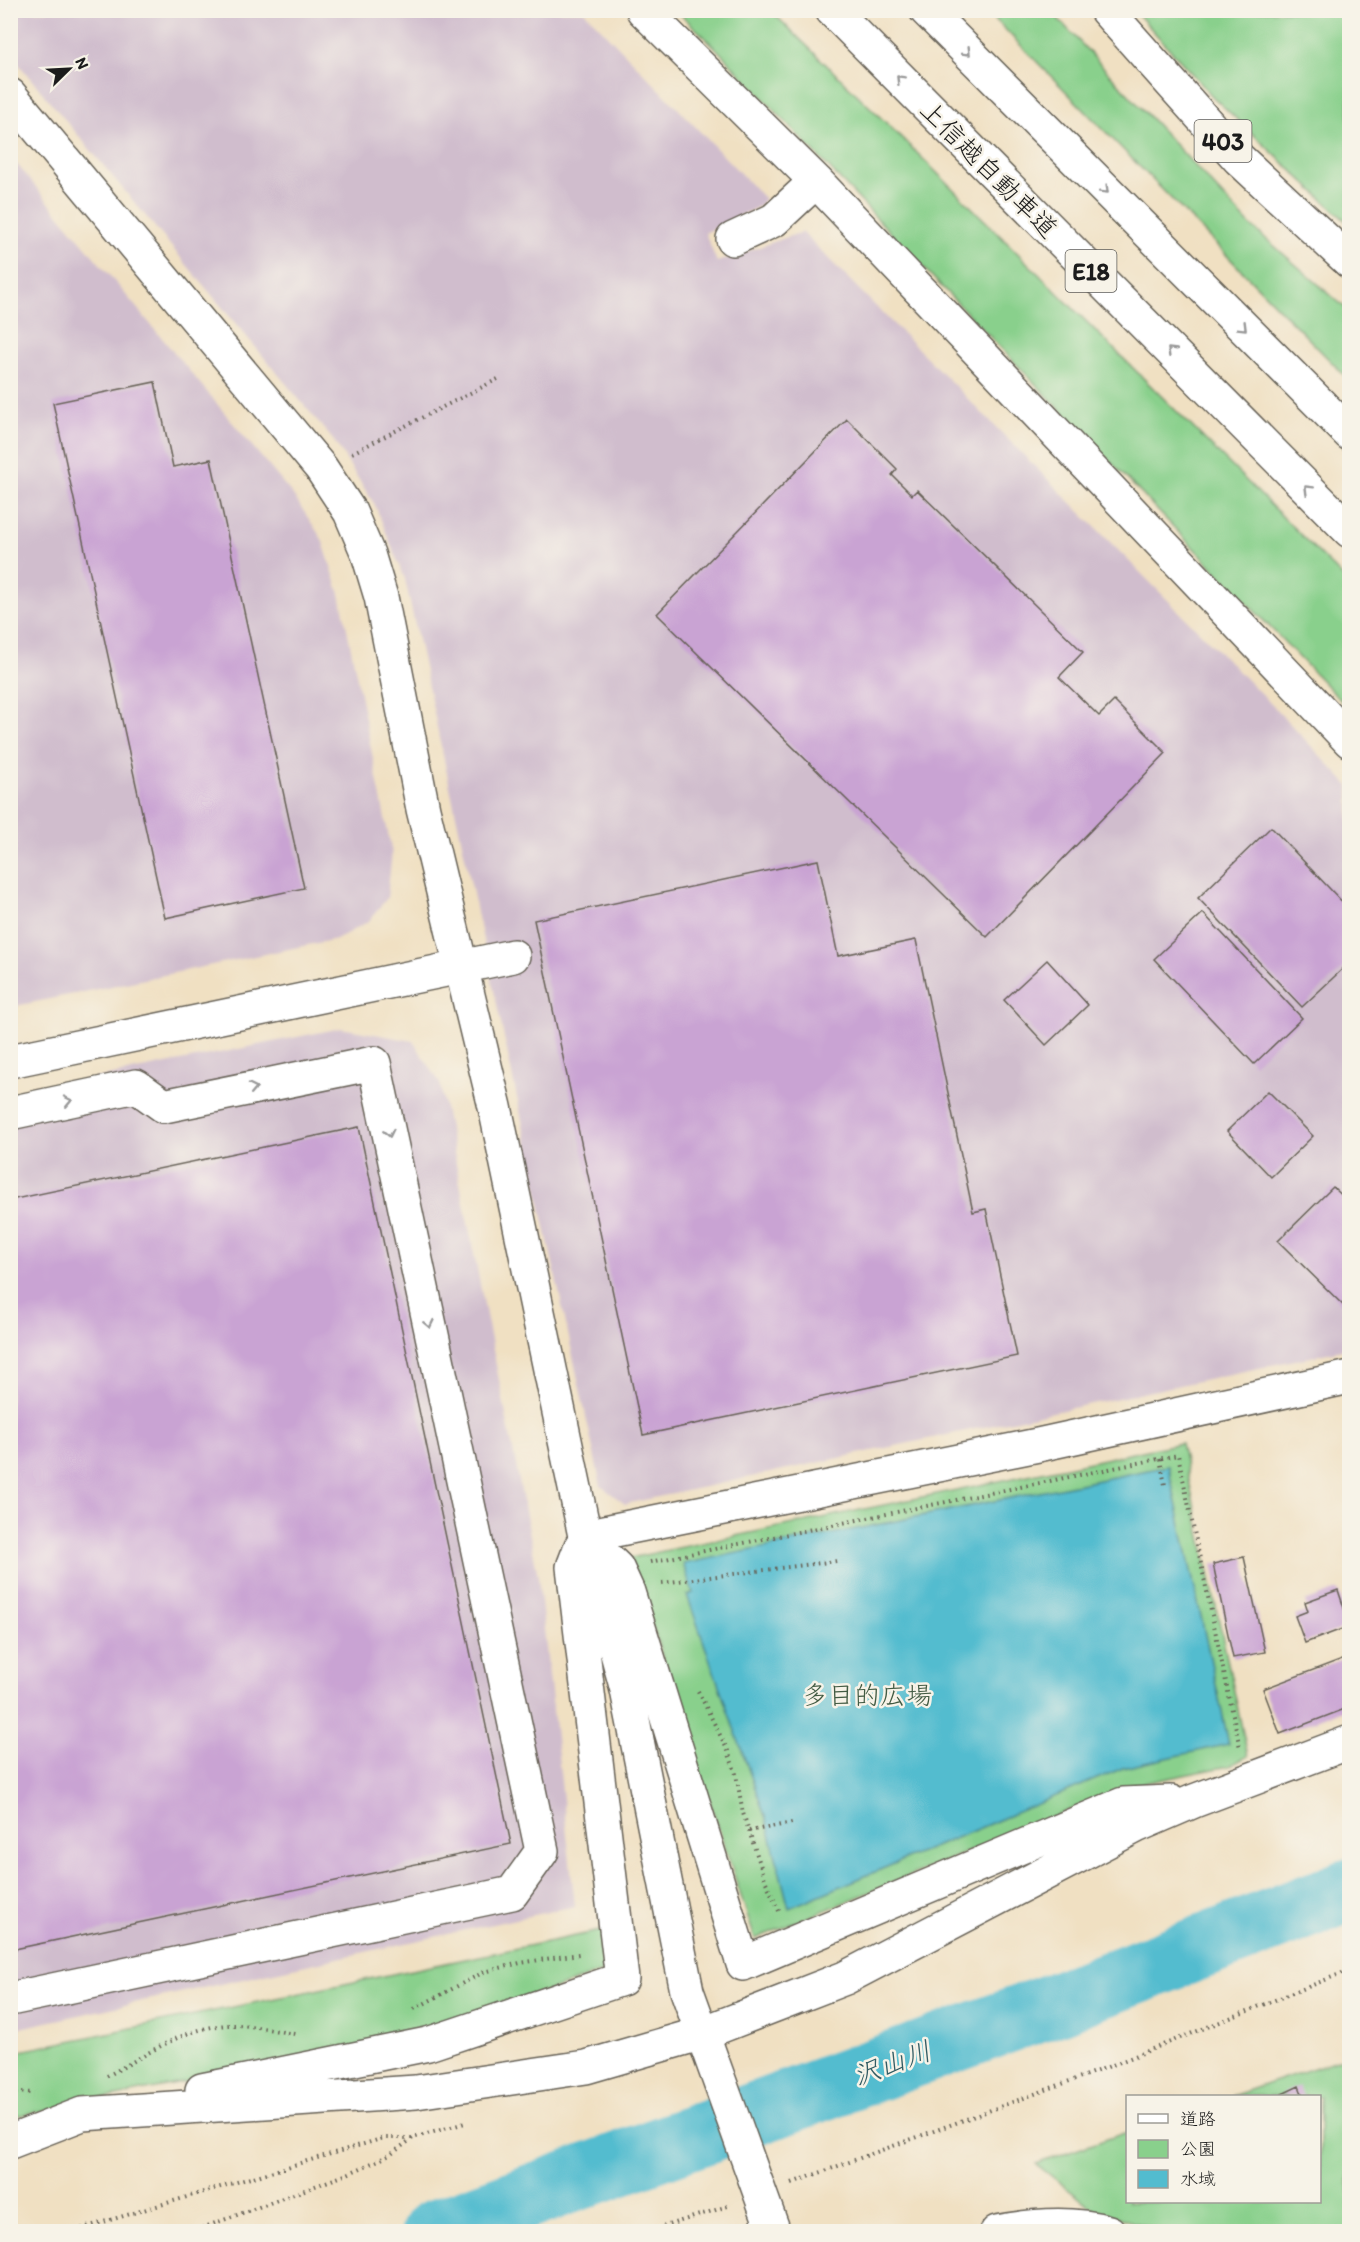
<svg xmlns="http://www.w3.org/2000/svg" width="1360" height="2242" viewBox="0 0 1360 2242" font-family="Itim,'Klee One',sans-serif">
  <rect width="100%" height="100%" fill="#f7f3e8"/>
  <filter id="ink" filterUnits="userSpaceOnUse"><feTurbulence type="fractalNoise" baseFrequency=".0167" numOctaves="2"/><feDisplacementMap in="SourceGraphic" scale="12" xChannelSelector="R" yChannelSelector="G"/><feConvolveMatrix kernelMatrix="1 2 1 2 8 2 1 2 1" color-interpolation-filters="sRGB"/></filter>
  <filter id="wash" filterUnits="userSpaceOnUse"><feTurbulence type="fractalNoise" baseFrequency=".008" numOctaves="4" result="noise"/><feDisplacementMap in="SourceGraphic" scale="24" xChannelSelector="R" yChannelSelector="G"/><feGaussianBlur stdDeviation="1.35" result="paint"/><feColorMatrix in="noise" values="0 0 0 0 0 0 0 0 0 0 0 0 0 0 0 0 0 1.4 0 .05"/><feComposite in="paint" operator="in"/></filter>
  <g filter="url(#wash)">
    <rect width="100%" height="100%" fill="#f0e0c2"/>
    <path fill="#d0bdcd" d="M10 11H584L765 199 758 207 705 233 717 262 802 232 1272 705 1349 786V1346L1342 1350 625 1504 601 1486 405 579 375 505 334 441 11 55Z
      M10 156 293 495 322 539 340 594 392 853 387 898 369 921 337 939 11 1007Z
      M341 1028 413 1041 440 1083 538 1576 575 1906 11 2030 10 1096Z"/>
    <path fill="#89d08c" stroke="#527654" stroke-width="1.5" d="M677 11H771L910 146 1349 583V709L939 284 710 42Z
      M987 11H1051L1249 224 1349 311V380Z
      M1135 11H1349V224L1213 97Z
      M1181 1443 1248 1756 1229 1766 1129 1786 755 1939 630 1558Z
      M605 1930 608 1970 427 2034 11 2117V2053Z
      M1349 2056V2231H1162L1095 2210 1036 2164 1127 2132 1128 2202H1320V2096H1232Z"/>
    <path fill="#52bccf" stroke="#376c76" stroke-width="1.5" d="M1168 1466 1229 1744 1123 1768 789 1908 766 1819 687 1595 693 1593 683 1564Z"/>
    <g fill="none" stroke-linecap="round" stroke-linejoin="round">
      <path stroke="#52bccf" stroke-width="64" d="M433 2232 1052 2005 1350 1890"/>
    </g>
    <g id="blocks">
      <path fill="#c9a3d3" d="M155 382 173 467 211 459 304 888 165 918 53 403Z
        M847 419 897 469 892 475 912 495 917 490 1083 652 1059 677 1099 716 1114 701 1166 753 987 937 657 614Z
        M1271 827 1350 910V962L1302 1007 1198 898Z
        M818 860 838 956 916 940 973 1212 986 1209 1017 1356 643 1435 534 920Z
        M1203 913 1302 1018 1254 1064 1154 959Z
        M1047 960 1088 1005 1046 1045 1004 1000Z
        M1268 1091 1313 1136 1271 1177 1227 1131Z
        M359 1127 511 1844 10 1950V1200Z
        M1333 1187 1350 1203V1312L1278 1241Z
        M1244 1557 1265 1652 1233 1658 1213 1564Z
        M1338 1590 1350 1626 1305 1643 1295 1616 1308 1611 1305 1602Z
        M1350 1656V1707L1280 1734 1263 1689Z
        M1299 2086 1303 2096H1284L1282 2094Z"/>
    </g>
  </g>
  <g filter="url(#ink)">
    <use href="#blocks" fill-opacity="0" stroke="#666156" stroke-width="1.5"/>
    <g fill="none" stroke-linecap="round" stroke-linejoin="round">
      <g stroke="#666156" stroke-width="36">
        <path id="minor" d="M643 10 816 181 1350 741
          M10 95 321 468 350 512 368 554 381 597 423 809 495 1107 585 1536 627 1690 687 1991 774 2232
          M733 239 774 220 816 181
          M10 1061 513 956
          M10 1113 136 1086 164 1106 374 1063 542 1851 512 1893 10 1999
          M585 1536 1038 1445 1350 1377
          M588 1540 617 1568 628 1592 743 1964 1123 1804 1171 1802
          M202 2090 428 2044 622 1979 573 1567 581 1546
          M10 2142 82 2114 416 2092 586 2067 703 2033 845 1978 1136 1826 1194 1801 1350 1742
          M997 2232C1033 2225 1074 2222 1109 2232"/>
      </g>
      <g stroke="#666156" stroke-width="36">
        <path id="highway" d="M832 10 1350 531
          M926 10 1350 434
          M1106 10 1239 159 1350 262"/>
      </g>
      <path stroke="#666156" stroke-width="4" stroke-dasharray="1.5 4.5" stroke-linecap="butt" d="M352 453 498 379
        M1160 1459 1165 1485
        M650 1562 1178 1455 1240 1748
        M662 1583 837 1561
        M698 1691 728 1751 736 1774 743 1813 766 1882 779 1911
        M749 1831 792 1823
        M414 2009 484 1972 520 1963 579 1954
        M107 2076C147 2055 188 2024 235 2025 254 2025 275 2031 295 2034
        M10 2092 34 2093
        M792 2183 1100 2070 1350 1970
        M70 2232 384 2138H413L465 2123
        M191 2232 345 2175 390 2155 413 2138
        M646 2232 728 2206"/>
      <use href="#minor" stroke="#fff" stroke-width="33"/>
      <use href="#highway" stroke="#fff" stroke-width="33"/>
    </g>
    <defs><path id="oneway-chevron" d="M-2-3.5L2.5 0L-2 3.5" fill="none" stroke-width="1.6" stroke-linecap="round" stroke-linejoin="round" transform="scale(1.5)"/></defs>
    <g stroke="#999">
      <use href="#oneway-chevron" transform="translate(967 52) rotate(45)"/>
      <use href="#oneway-chevron" transform="translate(900 79) rotate(-135)"/>
      <use href="#oneway-chevron" transform="translate(1105 190) rotate(45)"/>
      <use href="#oneway-chevron" transform="translate(1243 327) rotate(45)"/>
      <use href="#oneway-chevron" transform="translate(1171 351) rotate(-135)"/>
      <use href="#oneway-chevron" transform="translate(1308 489) rotate(-135)"/>
      <use href="#oneway-chevron" transform="translate(253 1088) rotate(-12)"/>
      <use href="#oneway-chevron" transform="translate(68 1101) rotate(-12)"/>
      <use href="#oneway-chevron" transform="translate(389 1133) rotate(78)"/>
      <use href="#oneway-chevron" transform="translate(429 1324) rotate(78)"/>
    </g>
  </g>
  <g text-anchor="middle" dominant-baseline="central" stroke-width="5" stroke-linejoin="round" paint-order="stroke">
    <g fill="#f7f3e8" stroke="#5e5c59" stroke-width="1.5">
      <rect x="1194.5" y="120" width="57" height="42" rx="4.5"/>
      <rect x="1065.5" y="250" width="51" height="42" rx="4.5"/>
    </g>
    <g font-size="24" font-weight="bold" fill="#1c1c1c">
      <text x="1223" y="141">403</text>
      <text x="1091" y="271">E18</text>
    </g>
    <g font-size="26" fill="#1c1c1c" stroke="#f7f3e8">
      <text transform="translate(989 169) rotate(45)">上信越自動車道</text>
    </g>
    <g font-size="26" fill="#425b43" stroke="#f7f3e8">
      <text x="867" y="1695">多目的広場</text>
    </g>
    <g font-size="27" font-style="italic" fill="#325c64" stroke="#f7f3e8">
      <text transform="translate(892 2063) rotate(-20)">沢山川</text>
    </g>
  </g>
  <rect width="1360" height="2242" fill="none" stroke="#f7f3e8" stroke-width="36"/>
  <rect x="1126" y="2095" width="195" height="108" fill="#f7f3e8" stroke="#9f9d96" stroke-width="1.5"/>
  <rect x="1138" y="2114" width="30" height="9" fill="#ffffff" stroke="#9f9d96" stroke-width="1.5"/>
  <text x="1180" y="2125" font-size="18" fill="#1c1c1c">道路</text>
  <rect x="1138" y="2140" width="30" height="18" fill="#89d08c" stroke="#9f9d96" stroke-width="1.5"/>
  <text x="1180" y="2155" font-size="18" fill="#1c1c1c">公園</text>
  <rect x="1138" y="2170" width="30" height="18" fill="#52bccf" stroke="#9f9d96" stroke-width="1.5"/>
  <text x="1180" y="2185" font-size="18" fill="#1c1c1c">水域</text>
  <g transform="translate(69 69) rotate(66)" stroke="#f7f3e8" stroke-width="4.5" paint-order="stroke">
  <path d="M0-4.5L10 22L0 15L-10 22Z" fill="#1c1c1c"/>
  <text y="-9" font-size="16" font-weight="bold" text-anchor="middle" fill="#1c1c1c">N</text>
  </g>
</svg>
